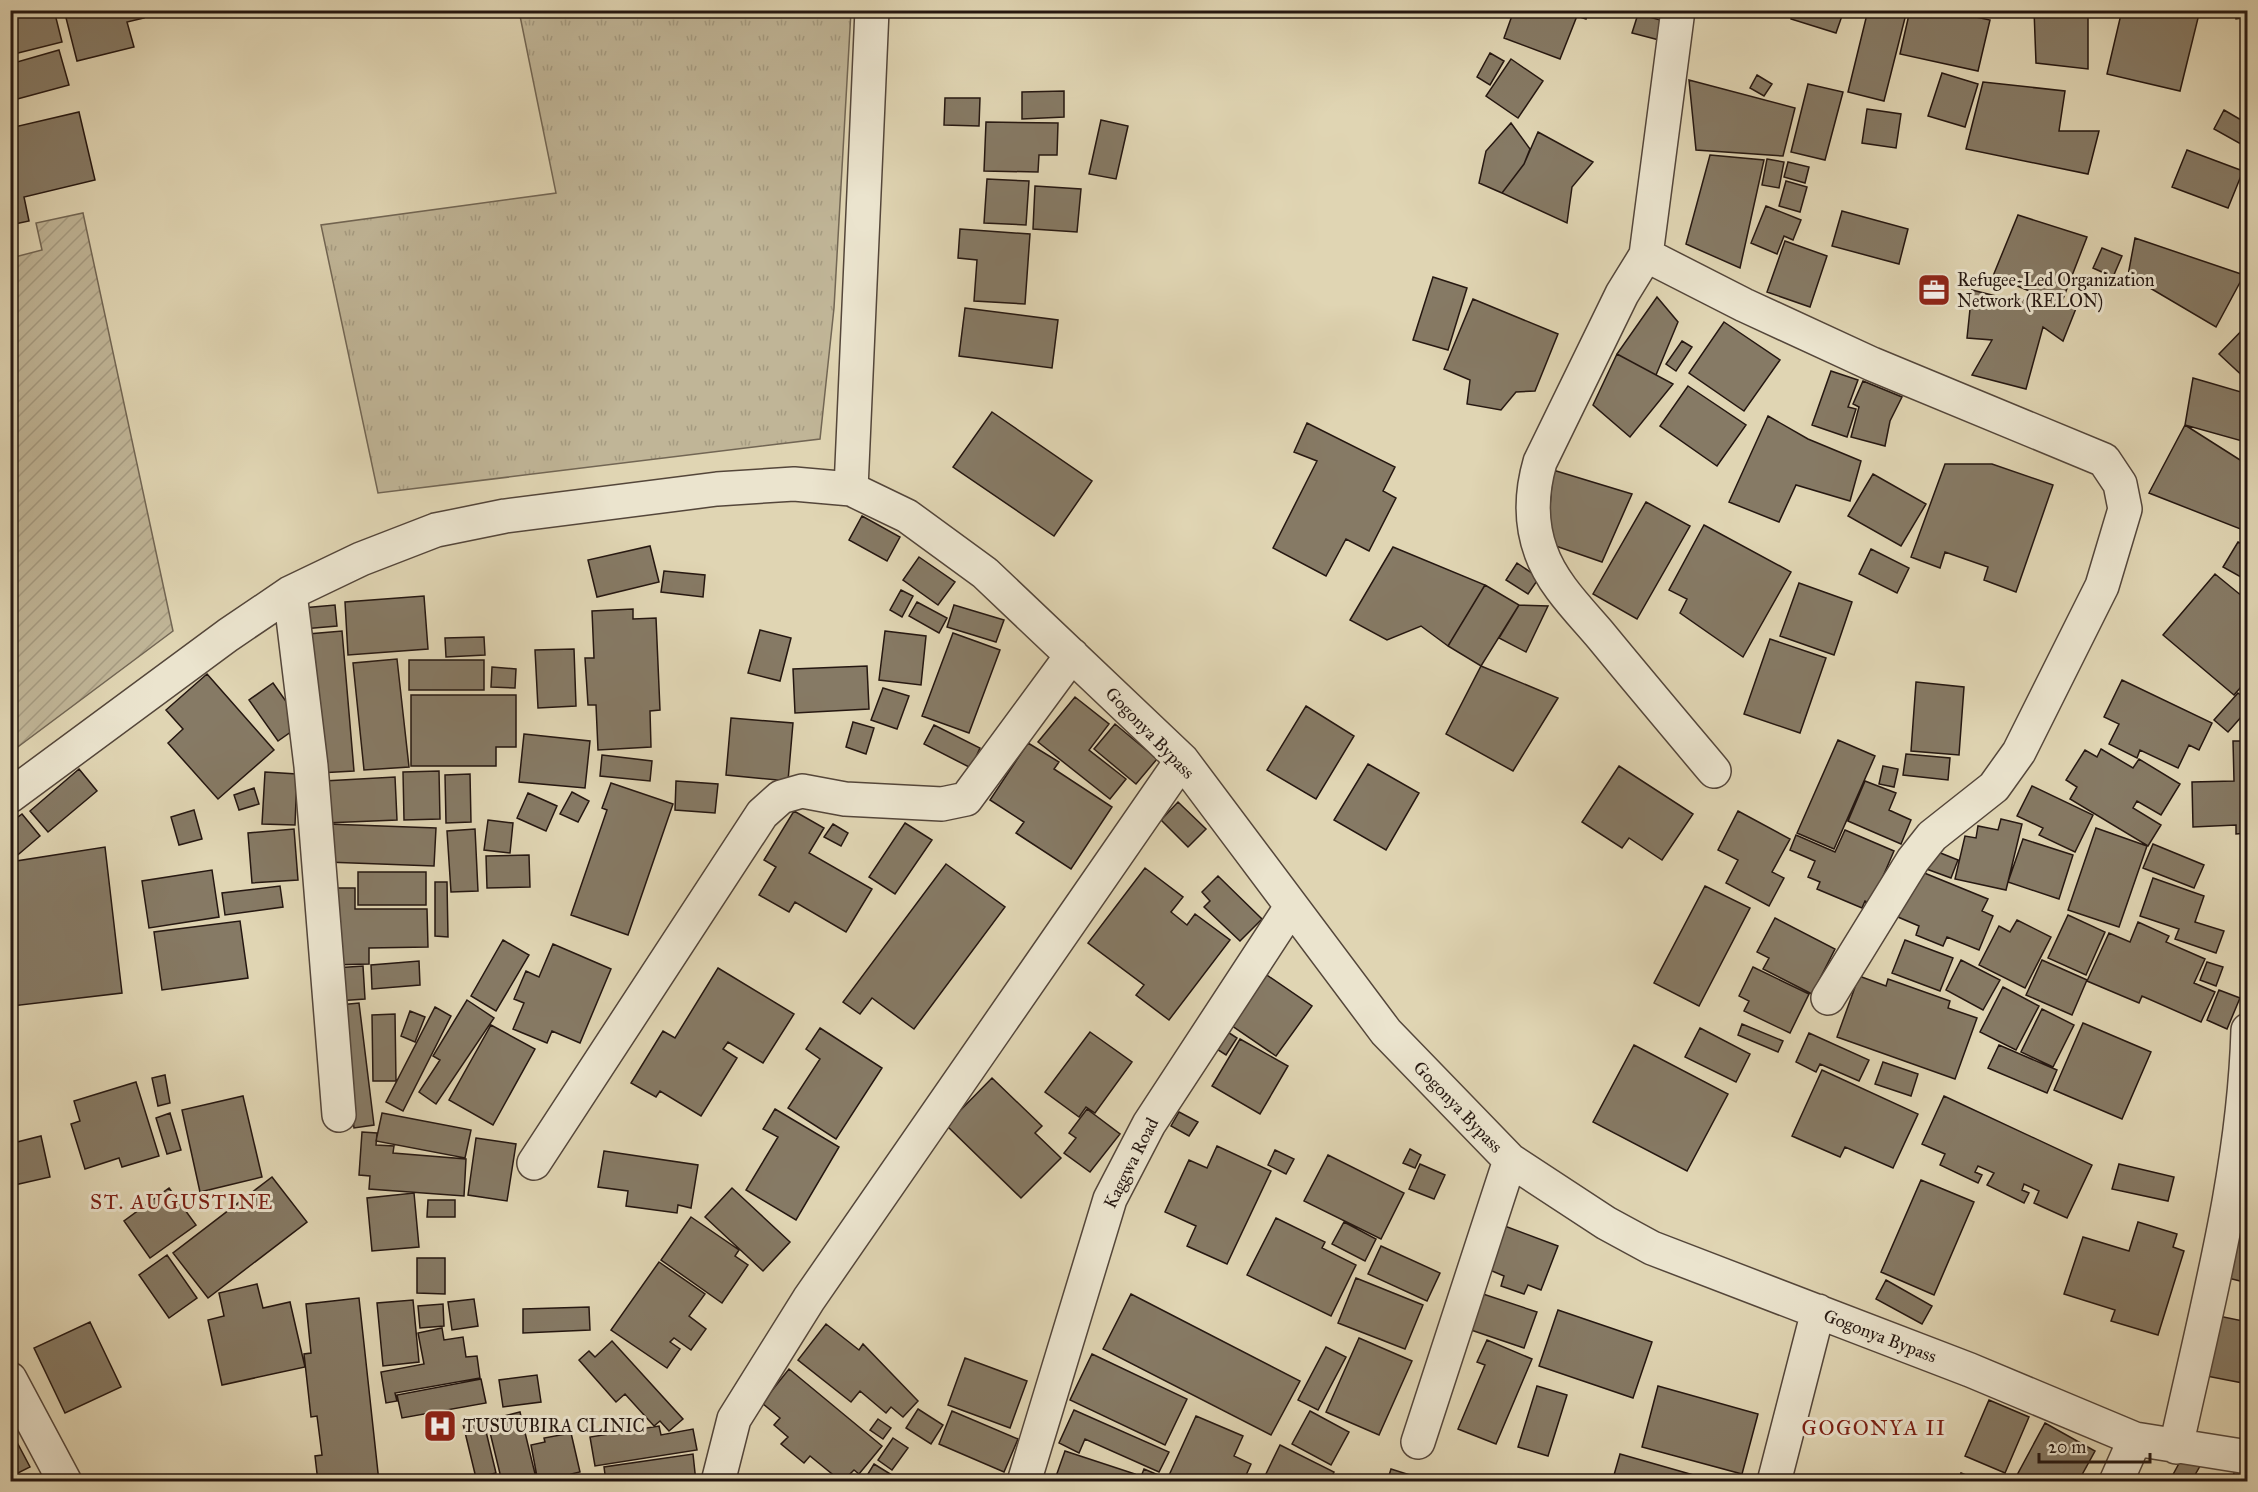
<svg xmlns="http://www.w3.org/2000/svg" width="2258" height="1492" viewBox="0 0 2258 1492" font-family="'IM FELL Great Primer',serif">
  <defs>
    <pattern id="grass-tufts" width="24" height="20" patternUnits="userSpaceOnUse" patternTransform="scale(1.5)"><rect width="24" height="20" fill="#c0b597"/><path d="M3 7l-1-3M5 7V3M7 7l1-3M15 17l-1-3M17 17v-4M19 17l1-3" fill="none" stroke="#a59b81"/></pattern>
    <pattern id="garden-furrows" width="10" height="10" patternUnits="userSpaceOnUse" patternTransform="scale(1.5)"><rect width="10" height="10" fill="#c0b597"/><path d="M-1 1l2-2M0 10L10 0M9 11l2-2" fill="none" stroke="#a59b81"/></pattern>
  </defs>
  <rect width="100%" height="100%" fill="#e0d5b3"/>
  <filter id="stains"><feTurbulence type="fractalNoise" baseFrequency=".00333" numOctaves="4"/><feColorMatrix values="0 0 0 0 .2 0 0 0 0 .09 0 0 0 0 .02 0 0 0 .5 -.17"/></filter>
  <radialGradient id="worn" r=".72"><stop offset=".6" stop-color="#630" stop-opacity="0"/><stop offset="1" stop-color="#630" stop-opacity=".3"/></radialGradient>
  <path fill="url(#grass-tufts)" stroke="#726654" stroke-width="1.5" d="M519 11H851L834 308 820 439 378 493 321 225 556 193Z"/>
  <path fill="url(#garden-furrows)" stroke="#726654" stroke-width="1.5" d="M83 213 173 631 11 752V258L42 250 36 223Z"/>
  <path fill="#867a65" stroke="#251711" stroke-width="1.5" d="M10 10H54L62 42 10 55Z
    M64 10H142L144 18 127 22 134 47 77 61Z
    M1514 10H1589L1586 19 1577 16 1560 59 1504 38Z
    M1792 10H1844L1836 33 1791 19Z
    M1868 10 1906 14 1884 101 1848 92Z
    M1910 10H1943L1990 20 1978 71 1900 54Z
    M2034 10H2088V69L2036 63Z
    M2122 10H2200L2180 91 2107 74Z
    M2234 10H2248V17L2236 19Z
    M1638 14 1668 22 1663 41 1632 33Z
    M59 50 69 85 10 101V64Z
    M1490 53 1504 61 1490 85 1477 77Z
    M1511 59 1543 81 1518 118 1486 96Z
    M1942 73 1978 84 1965 127 1928 116Z
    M1757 75 1772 84 1764 96 1750 88Z
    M1689 80 1795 108 1783 156 1696 150Z
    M1983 82 2065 91 2059 131H2099L2088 174 1966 149Z
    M1808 84 1843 92 1825 160 1791 152Z
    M1064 91V117L1022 119V92Z
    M945 98H980L979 126 944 125Z
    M1867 109 1901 114 1896 148 1862 143Z
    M2224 110 2248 124V148L2214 129Z
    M79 112 95 180 24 197 29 221 10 225V128Z
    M1101 120 1128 126 1116 179 1089 174Z
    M986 122 1058 123 1057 155H1039L1038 172 984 171Z
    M1511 123 1530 149 1524 164 1502 193 1479 183 1486 151Z
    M1538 132 1593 162 1572 187 1567 223 1502 193 1524 164Z
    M2187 150 2243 171 2228 208 2172 187Z
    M1710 155 1764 160 1740 268 1686 244Z
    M1767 159 1784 162 1779 188 1762 185Z
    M1788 162 1809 167 1805 183 1784 177Z
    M987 179 1029 181 1026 225 984 223Z
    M1786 181 1807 187 1800 212 1779 206Z
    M2248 182V208L2241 206Z
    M1035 186 1081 189 1077 232 1033 229Z
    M1766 206 1801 220 1793 240 1784 236 1777 254 1751 243Z
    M1842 211 1908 229 1899 264 1832 246Z
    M2018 215 2087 237 2061 304 1993 276Z
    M960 229 1030 234 1025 304 974 301 977 260 958 258Z
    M2135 238 2244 275 2216 327 2128 275Z
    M1785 241 1827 256 1810 307 1767 292Z
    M2102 248 2122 256 2113 277 2093 268Z
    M1433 277 1467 288 1448 350 1413 340Z
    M1972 290 2004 298 2077 306 2063 341 2043 327 2026 389 1972 375 1992 340 1967 338Z
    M1657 297 1678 322 1656 375 1617 354Z
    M1473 299 1558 334 1535 391 1516 392 1501 410 1467 404 1470 380 1444 369Z
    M965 308 1058 320 1052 368 959 356Z
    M1724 322 1780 360 1744 411 1689 373Z
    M2248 324V381L2219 354Z
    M1682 341 1692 347 1676 371 1666 364Z
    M1617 354 1673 384 1630 437 1593 405Z
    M1831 371 1858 380 1848 407 1856 409 1847 437 1812 425Z
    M2193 378 2248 394V434L2242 441 2185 425Z
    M1863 381 1902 397 1890 421 1885 446 1851 437 1859 407 1853 404Z
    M1688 386 1746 425 1717 466 1660 426Z
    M992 412 1092 481 1054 536 953 467Z
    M1768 416 1808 439 1861 461 1850 501 1796 485 1779 522 1729 502Z
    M1307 423 1395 467 1383 491 1396 498 1369 551 1346 539 1326 576 1273 548 1317 461 1294 452Z
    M2185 425 2248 465V532L2149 493Z
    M1945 464H1992L2053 485 2016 592 1984 580 1988 567 1945 552 1940 568 1911 557Z
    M1553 470 1632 494 1602 562 1547 543Z
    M1873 474 1926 504 1901 546 1848 516Z
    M1646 502 1690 526 1637 619 1593 594Z
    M862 516 900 537 887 561 849 540Z
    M1704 525 1791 572 1743 657 1680 613 1687 599 1669 590Z
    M2238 542 2248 547V581L2223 567Z
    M650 546 659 582 597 597 588 560Z
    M1393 547 1485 585 1448 646 1421 626 1387 640 1350 620Z
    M1871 549 1909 568 1897 593 1859 574Z
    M919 557 955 582 938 605 903 580Z
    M1517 563 1539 578 1528 594 1506 580Z
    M664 571 705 575 703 597 661 592Z
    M2215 574 2248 601V679L2234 695 2163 635Z
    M1799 583 1852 602 1834 655 1780 636Z
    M1485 585 1519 605 1481 666 1448 646Z
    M901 590 913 596 902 617 890 610Z
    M424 596 428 649 348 655 345 602Z
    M917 602 947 618 939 633 909 616Z
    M335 605 337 626 303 629 302 608Z
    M954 605 1004 620 996 642 947 627Z
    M1519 605 1548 606 1526 652 1499 638Z
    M633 609V619L656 618 660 710 650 711 651 747 598 750 596 705H588L585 658H594L592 611Z
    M760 630 791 638 780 681 748 673Z
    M342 631 354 771 319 773 308 634Z
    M885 631 926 636 921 685 879 680Z
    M953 633 1000 650 969 733 922 716Z
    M484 637 485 655 446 657 445 638Z
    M1770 639 1826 658 1800 733 1744 714Z
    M574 649 576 706 538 708 535 650Z
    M397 659 409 767 364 770 353 663Z
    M409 660H484V690H409Z
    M867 666 869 709 795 713 793 669Z
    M1481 666 1558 698 1513 771 1446 734Z
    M492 667 516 669 515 688 491 687Z
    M207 674 274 750 218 799 168 743 183 729 166 710Z
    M2122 680 2212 723 2199 750 2189 745 2178 768 2140 750 2137 758 2109 744 2119 724 2104 717Z
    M1916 682 1964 687 1959 755 1911 751Z
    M273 683 302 724 278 741 249 700Z
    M883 688 909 696 897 729 871 720Z
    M2238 693 2248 701V720L2242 716 2228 732 2214 720Z
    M411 695H516V747H496V766H411Z
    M1075 697 1109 724 1089 750 1126 779 1110 799 1038 742Z
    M1306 706 1354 736 1316 799 1267 770Z
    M731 718 793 723 788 781 726 775Z
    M853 722 874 728 866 754 846 747Z
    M1115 724 1157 759 1136 784 1094 749Z
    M934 725 980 748 971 768 924 744Z
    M524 734 590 741 585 788 519 782Z
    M1838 740 1875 756 1834 849 1797 833Z
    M2233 741H2248V833L2236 834V825L2193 827 2192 782 2234 781Z
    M1028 743 1059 762 1054 769 1112 807 1071 869 1016 833 1024 822 990 800Z
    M2101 749 2133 768 2139 759 2180 784 2161 815 2137 801 2133 808 2161 825 2148 846 2070 799 2077 787 2066 780 2085 750 2097 757Z
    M1906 754 1950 758 1948 780 1903 775Z
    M602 755 652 761 650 781 600 776Z
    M1368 764 1419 793 1386 850 1334 820Z
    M1619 766 1693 814 1662 860 1629 838 1622 848 1582 822Z
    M1883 766 1898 769 1894 787 1879 784Z
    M79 769 97 791 48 832 30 811Z
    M439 771 440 819 404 820 403 772Z
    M265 772 297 774 295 825 262 824Z
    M470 774 471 822 446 823 445 775Z
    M395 777 397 820 325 823 324 781Z
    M676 781 718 784 715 813 675 810Z
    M1865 781 1896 793 1889 810 1911 820 1901 844 1848 821Z
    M611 783 673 804 628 935 571 915 607 810 602 808Z
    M2032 786 2093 815 2075 852 2039 835 2043 828 2017 816Z
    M254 788 259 804 239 810 234 795Z
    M572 792 589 801 578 822 560 814Z
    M528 793 557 806 546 831 517 818Z
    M1178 802 1206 829 1188 847 1161 820Z
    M194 810 202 839 179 845 171 817Z
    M794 811 824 828 809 853 872 889 846 932 795 902 789 912 759 895 776 867 764 860Z
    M1738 811 1790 839 1772 872 1784 878 1769 906 1726 883 1738 860 1718 850Z
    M22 814 40 836 13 859 10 856V823Z
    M2001 819 2022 824 2006 890 1955 879 1965 836 1976 838 1978 826 1998 830Z
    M488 820 513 823 510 853 484 850Z
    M905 823 932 840 895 894 869 877Z
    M327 824 436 828 434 866 326 862Z
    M833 824 848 833 841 846 824 837Z
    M2096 828 2147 846 2119 927 2068 910Z
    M294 829 298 880 252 883 248 833Z
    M475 829 478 891 451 892 447 831Z
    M1845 830 1894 851 1871 904 1865 901 1862 908 1817 889 1820 882 1808 877 1815 861 1790 850 1796 835 1835 852Z
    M2023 839 2073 855 2059 899 2008 882Z
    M2153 844 2204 865 2194 888 2143 868Z
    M105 847 122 993 12 1006 10 862Z
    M1928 848 1958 860 1951 878 1921 867Z
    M529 855 530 887 487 888 486 856Z
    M946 864 1005 907 914 1029 872 998 860 1014 843 1002Z
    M1145 868 1183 897 1171 912 1187 925 1195 914 1230 940 1169 1020 1136 995 1144 985 1088 943Z
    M212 870 219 917 149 928 142 881Z
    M1917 870 1988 899 1982 911 1993 916 1979 950 1947 937 1943 946 1916 935 1919 926 1898 917Z
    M358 872H426V905H358Z
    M1218 876 1262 919 1240 941 1204 907 1210 901 1202 892Z
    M2153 878 2204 896 2195 922 2224 931 2216 953 2175 939 2179 929 2140 916Z
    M435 882H447L448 937 435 936Z
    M280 886 283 907 225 915 222 893Z
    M1705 886 1750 908 1699 1006 1654 983Z
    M328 888H355V909H427L428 947 369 948V964L329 965Z
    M2068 915 2105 932 2086 975 2048 958Z
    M1775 918 1835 949 1812 994 1763 969 1769 958 1757 952Z
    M2017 920 2051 937 2025 988 1979 965 1999 926 2010 932Z
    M240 921 248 978 162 990 154 932Z
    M2138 922 2169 936 2166 942 2205 959 2194 983 2215 992 2201 1022 2142 996 2139 1003 2087 981 2109 933 2130 942Z
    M503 940 529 955 496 1011 471 996Z
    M1905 940 1953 958 1940 991 1892 973Z
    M553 944 611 969 580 1043 552 1031 547 1043 513 1029 524 1003 514 999 526 971 539 977Z
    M1961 960 2000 980 1983 1010 1946 990Z
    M2042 960 2087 980 2072 1015 2026 995Z
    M419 961 420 985 372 989 371 965Z
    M2207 962 2223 967 2216 986 2200 980Z
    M363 966 365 999 337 1001 335 968Z
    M1753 967 1809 994 1790 1033 1744 1011 1749 1001 1739 996Z
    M718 968 794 1014 763 1063 728 1042 723 1049 737 1058 701 1116 660 1091 656 1097 631 1083 663 1031 675 1038Z
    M1261 971 1312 1006 1276 1056 1225 1021Z
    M1859 976 1886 986 1888 979 1950 1001 1948 1008 1977 1018 1955 1079 1837 1037Z
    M2003 987 2039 1006 2016 1050 1980 1032Z
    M2219 990 2240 998 2227 1029 2207 1020Z
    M467 1000 494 1018 436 1104 419 1092 440 1060 433 1056Z
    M359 1003 374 1125 354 1128 339 1005Z
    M435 1007 451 1016 403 1111 386 1102Z
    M2042 1009 2074 1025 2053 1067 2021 1052Z
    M410 1011 425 1017 415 1042 401 1036Z
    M395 1014 396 1081H373L372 1015Z
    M2083 1023 2151 1052 2122 1119 2054 1090Z
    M1742 1024 1783 1041 1778 1052 1738 1035Z
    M491 1025 535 1049 493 1125 449 1100Z
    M1220 1027 1237 1038 1226 1055 1209 1044Z
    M820 1028 882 1068 836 1139 788 1108 820 1059 806 1049Z
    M1700 1028 1750 1054 1736 1082 1685 1057Z
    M1090 1032 1132 1062 1095 1113 1086 1107 1079 1117 1045 1092Z
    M1809 1033 1869 1060 1859 1081 1820 1064 1816 1072 1796 1062Z
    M1240 1039 1288 1066 1260 1114 1212 1086Z
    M1634 1045 1728 1094 1687 1171 1593 1122Z
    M1999 1045 2057 1070 2047 1093 1988 1068Z
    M1883 1062 1918 1074 1911 1096 1875 1084Z
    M1822 1070 1918 1114 1893 1168 1845 1147 1840 1157 1792 1136Z
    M165 1075 170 1103 158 1106 152 1078Z
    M992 1078 1042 1126 1035 1133 1061 1158 1021 1198 946 1125Z
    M136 1082 159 1156 122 1167 119 1158 85 1169 71 1124 80 1121 74 1101Z
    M243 1096 262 1177 200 1192 182 1110Z
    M1944 1096 2092 1165 2067 1218 2034 1203 2039 1191 2024 1184 2022 1190 2029 1193 2024 1203 1987 1185 1994 1173 1978 1166 1975 1172 1982 1175 1978 1183 1940 1165 1945 1154 1922 1144Z
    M775 1109 839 1147 796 1220 746 1190 778 1137 763 1129Z
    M1087 1109 1120 1134 1090 1172 1064 1153 1076 1138 1069 1133Z
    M1179 1112 1198 1122 1189 1136 1171 1126Z
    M170 1113 181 1150 167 1154 156 1118Z
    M382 1113 471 1130 465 1158 376 1141Z
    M10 1116 17 1142 41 1136 50 1177 10 1186Z
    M362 1132 377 1133 376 1145 394 1146 393 1153 466 1159 464 1196 369 1189 370 1176 359 1175Z
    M476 1138 516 1144 507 1201 468 1195Z
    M1217 1146 1271 1171 1227 1264 1187 1246 1196 1226 1165 1212 1189 1160 1207 1168Z
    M1410 1149 1421 1155 1415 1168 1403 1163Z
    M1275 1150 1294 1159 1286 1174 1268 1165Z
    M604 1151 698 1165 691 1208 678 1205 677 1213 626 1206 628 1191 598 1187Z
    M1328 1155 1404 1193 1381 1239 1304 1201Z
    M1420 1164 1445 1175 1434 1199 1409 1189Z
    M2119 1164 2174 1177 2168 1201 2112 1189Z
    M272 1177 307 1222 208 1298 173 1253Z
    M1921 1180 1974 1202 1934 1295 1881 1272Z
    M169 1188 196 1225 150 1258 124 1221Z
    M732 1188 790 1242 763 1271 705 1217Z
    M414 1193 419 1247 372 1251 367 1198Z
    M2247 1198H2248V1283L2228 1278Z
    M428 1200H455V1217H427Z
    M691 1217 739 1250 735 1256 748 1265 722 1303 661 1260Z
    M1276 1218 1325 1242 1322 1248 1356 1265 1331 1316 1247 1275Z
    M1344 1222 1376 1239 1365 1261 1332 1244Z
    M2138 1222 2177 1234 2173 1247 2184 1251 2158 1335 2111 1321 2115 1310 2064 1294 2083 1237 2129 1251Z
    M1502 1225 1558 1246 1541 1290 1528 1285 1524 1294 1501 1286 1504 1276 1485 1268Z
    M1381 1246 1440 1273 1427 1301 1368 1274Z
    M167 1255 197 1298 169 1318 139 1275Z
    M417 1258H445V1294L417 1293Z
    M659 1262 705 1294 689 1316 706 1329 691 1350 674 1338 670 1342 680 1349 667 1368 611 1330Z
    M1356 1278 1423 1305 1405 1349 1338 1323Z
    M1886 1280 1932 1306 1922 1324 1876 1299Z
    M257 1284 263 1308 290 1302 305 1367 222 1385 208 1320 224 1316 219 1293Z
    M1480 1293 1537 1312 1524 1348 1468 1329Z
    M1131 1294 1300 1381 1271 1435 1103 1349Z
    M359 1298 379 1482H318L315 1456 322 1455 317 1416 311 1417 304 1354 311 1353 306 1304Z
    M474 1299 478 1326 452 1330 448 1302Z
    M413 1300 419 1362 383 1366 377 1303Z
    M443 1304 444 1326 420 1328 418 1306Z
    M589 1307 590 1330 523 1333V1309Z
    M1558 1310 1652 1342 1633 1398 1539 1366Z
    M2209 1314 2248 1322V1384L2196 1374Z
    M90 1322 121 1387 65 1413 34 1348Z
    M826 1324 859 1350 863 1344 918 1401 903 1417 891 1407 886 1413 860 1391 851 1402 798 1360Z
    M442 1328 444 1340 463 1337 466 1357 477 1356 480 1378 395 1393 397 1401 386 1403 381 1372 424 1364 418 1333Z
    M1359 1338 1412 1361 1379 1435 1326 1412Z
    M1487 1340 1532 1359 1496 1444 1458 1429 1485 1365 1477 1362Z
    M612 1341 683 1419 669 1431 660 1421 654 1426 625 1394 616 1402 579 1360 589 1351 595 1357Z
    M1326 1347 1346 1357 1318 1410 1298 1400Z
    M1092 1354 1187 1399 1165 1445 1070 1400Z
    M965 1358 1027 1381 1010 1428 948 1405Z
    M789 1369 882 1446 859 1474 854 1470 842 1482 810 1456 804 1463 781 1444 788 1437 774 1425 780 1418 762 1403Z
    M537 1375 541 1402 503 1407 499 1380Z
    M481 1379 486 1403 402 1418 397 1395Z
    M1537 1386 1567 1395 1548 1456 1518 1447Z
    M1658 1386 1758 1414 1742 1474 1642 1447Z
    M1989 1400 2029 1417 2005 1473 1965 1456Z
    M918 1409 943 1425 931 1444 906 1428Z
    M1074 1410 1169 1452 1159 1472 1085 1439 1079 1453 1059 1443Z
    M952 1411 1018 1439 1004 1472 939 1444Z
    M1310 1411 1349 1432 1331 1465 1292 1444Z
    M520 1412 537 1482H502L487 1420Z
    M1196 1416 1243 1436 1234 1456 1251 1464 1243 1482H1166Z
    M483 1419 496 1473 476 1478 463 1424Z
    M878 1419 891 1428 883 1439 870 1430Z
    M2045 1423 2095 1451 2078 1482H2025L2016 1477Z
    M659 1426 661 1435 693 1429 697 1450 595 1466 590 1437Z
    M10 1429 30 1467 10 1477Z
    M571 1433 580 1472 571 1474 572 1478 538 1482 531 1445 545 1442 544 1438Z
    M893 1438 908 1448 892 1470 878 1460Z
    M1280 1445 1334 1472 1329 1482H1262Z
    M1065 1451 1135 1474 1133 1482H1054Z
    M693 1454 696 1482H606L604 1467Z
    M1620 1454 1718 1482H1612Z
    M2183 1456 2200 1466 2191 1482H2169Z
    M874 1464 892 1475 888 1482H863Z
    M1144 1469 1163 1477 1162 1482H1139Z
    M1391 1469 1429 1481V1482H1387Z
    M2235 1470 2248 1475V1482H2231Z
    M1961 1473 1983 1482H1958Z
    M2145 1476 2156 1482H2142Z
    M493 1477 495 1482H471Z"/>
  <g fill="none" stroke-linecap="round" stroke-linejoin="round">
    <g stroke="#54463a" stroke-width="36">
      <path id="street" d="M1678 10 1646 255 1622 294 1540 462C1531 493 1530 522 1541 552 1552 584 1581 612 1602 637 1639 682 1677 727 1714 771
        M1646 255 1744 305 1872 364 2104 460 2120 484 2125 509 2102 586 2019 752 1994 787 1932 836 1913 860 1828 998
        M851 489 872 10
        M290 593 311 766 339 1115
        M10 796 228 635 290 593 361 559 436 530 505 516 717 489 794 484 851 489 907 516 985 573 1182 760 1386 1032 1510 1160 1606 1223 1652 1248 1970 1370 2135 1439 2248 1457
        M534 1163 762 814 781 797 802 791 845 799 942 804 966 799 1072 655
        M10 1379 65 1482
        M1418 1442 1510 1160
        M2176 1447C2206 1309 2244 1172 2248 1030
        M718 1482 734 1419 809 1299 1182 760
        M1024 1482 1110 1199 1149 1124 1291 907
        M1774 1482 1818 1311
        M2116 1482 2135 1439"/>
    </g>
    <use href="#street" stroke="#ebe4ce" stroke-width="33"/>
  </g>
  <defs>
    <g id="office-square" transform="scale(1.725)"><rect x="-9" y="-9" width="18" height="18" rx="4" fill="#8f2418" stroke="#ebe4ce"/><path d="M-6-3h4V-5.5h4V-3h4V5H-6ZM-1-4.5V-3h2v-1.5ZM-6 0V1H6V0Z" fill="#fff"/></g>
    <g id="hospital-square" transform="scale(1.725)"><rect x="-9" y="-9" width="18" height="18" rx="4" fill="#8f2418" stroke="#ebe4ce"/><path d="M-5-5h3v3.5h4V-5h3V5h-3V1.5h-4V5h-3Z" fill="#fff"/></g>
  </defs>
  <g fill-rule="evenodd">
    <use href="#office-square" x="1934" y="290"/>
    <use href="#hospital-square" x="440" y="1426"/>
  </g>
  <g text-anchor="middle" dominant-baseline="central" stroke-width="6" stroke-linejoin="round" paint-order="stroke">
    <g font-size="18" fill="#251711" stroke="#ebe4ce" text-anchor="start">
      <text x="1957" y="280">Refugee-Led Organization<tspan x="1957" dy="21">Network (RELON)</tspan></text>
      <text x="463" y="1426">TUSUUBIRA CLINIC</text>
    </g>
    <g font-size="18" fill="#251711" stroke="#ebe4ce">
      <text transform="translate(1150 733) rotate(46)">Gogonya Bypass</text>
      <text transform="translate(1458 1107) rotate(46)">Gogonya Bypass</text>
      <text transform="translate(1131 1163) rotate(-63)">Kaggwa Road</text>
      <text transform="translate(1880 1336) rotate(21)">Gogonya Bypass</text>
    </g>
    <g font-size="21" letter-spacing="1.5" fill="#7a1f14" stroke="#ebe4ce">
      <text x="182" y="1202">ST. AUGUSTINE</text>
      <text x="1874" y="1428">GOGONYA II</text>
    </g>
  </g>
  <rect width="2258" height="1492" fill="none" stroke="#e0d5b3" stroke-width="36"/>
  <rect x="12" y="12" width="2234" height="1468" fill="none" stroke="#251711" stroke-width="3"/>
  <rect x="18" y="18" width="2222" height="1456" fill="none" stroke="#251711" stroke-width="1.5"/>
  <path d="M2039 1453v9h111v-9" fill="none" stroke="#251711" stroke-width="3"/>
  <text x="2048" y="1453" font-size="18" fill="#251711" stroke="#ebe4ce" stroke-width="4.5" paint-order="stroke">20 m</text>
  <rect width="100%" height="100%" filter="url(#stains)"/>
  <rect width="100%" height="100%" fill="url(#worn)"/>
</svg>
